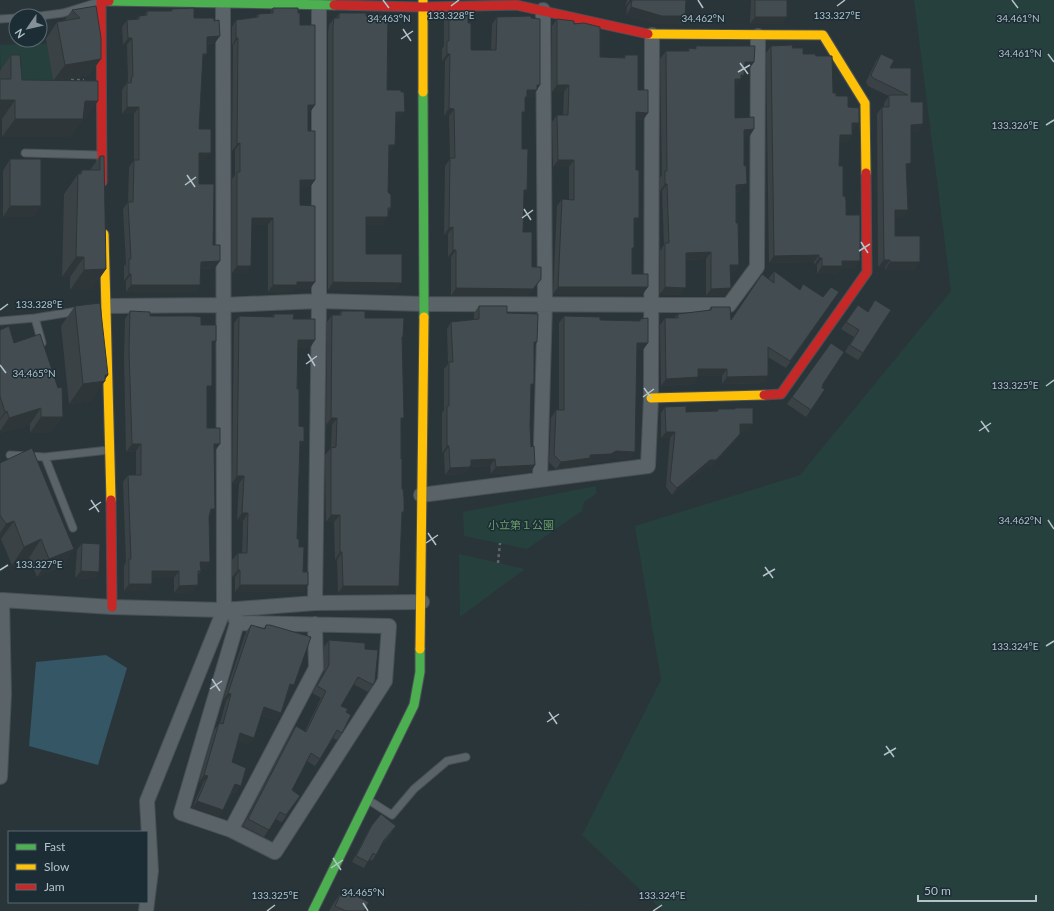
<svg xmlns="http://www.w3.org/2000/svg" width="1054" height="911" viewBox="0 0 1054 911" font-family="Lato,'Noto Sans JP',sans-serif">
  <rect width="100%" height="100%" fill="#2a353a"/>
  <path fill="#26403d" d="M914 0H1054V911H663L582 835 661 680 635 526 800 475 951 291Z
    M60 43 56 85 1 81 0 45Z
    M596 486V494L584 502 582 511 527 549 464 536 463 512Z
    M459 554 525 569 460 617Z"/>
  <path fill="#345665" d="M106 655 127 668 98 765 29 746 36 662Z"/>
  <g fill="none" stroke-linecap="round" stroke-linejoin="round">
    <g stroke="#485054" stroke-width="9">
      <path id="lane" d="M40 16 63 13 99 2
        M0 19 16 18
        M25 153 100 155
        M35 318 42 343
        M0 321 35 318 78 311
        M10 455 45 457 109 450
        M45 457 73 528
        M370 801 392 815 414 789 447 761 466 757"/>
    </g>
    <g stroke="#485054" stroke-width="16">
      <path id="street" d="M108 306 223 305 319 301 424 304 729 305 757 267 758 36
        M540 479 545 303 543 10
        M421 495 648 466 651 398 652 35
        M315 603 319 301V5
        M232 609 237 623 181 813 231 830 275 852 385 681 389 626 237 623
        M0 777 4 694 2 600 112 607 224 610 315 603 422 602
        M231 830 316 668 315 624
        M146 911 151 871 147 801 224 610 223 2"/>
    </g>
    <g stroke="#485054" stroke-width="11">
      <path id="fast" d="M109 1 334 5
        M423 92 424 317
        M313 911 414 705 420 672V649"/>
    </g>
    <g stroke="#485054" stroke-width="11">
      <path id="slow" d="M423 0V92
        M648 34 823 35 865 103 866 173
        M104 234 111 500
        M651 398 764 395
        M420 649 424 317"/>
    </g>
    <g stroke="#485054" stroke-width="11">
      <path id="jam" d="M334 5 423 7 516 5 648 34
        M102 182 101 1H109
        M764 395 781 394 867 272 866 173
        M111 500 112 607"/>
    </g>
    <path stroke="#5d676a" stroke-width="2.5" stroke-dasharray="3 3" stroke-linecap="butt" d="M69 75 70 80H84
      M498 563 500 543"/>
    <use href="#lane" stroke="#5a6367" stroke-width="7"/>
    <use href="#street" stroke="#5a6367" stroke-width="14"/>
    <use href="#fast" stroke="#4caf50" stroke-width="9"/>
    <use href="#slow" stroke="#ffc107" stroke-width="9"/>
    <use href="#jam" stroke="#c62828" stroke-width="9"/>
  </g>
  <path fill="#3a4246" d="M627 0H686L685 16 680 24H657L626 15 627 7H625Z
    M751 0H787V17L782 24H750Z
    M96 6 101 59 89 75 60 80 86 119H83L70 137H2V119H0V71L11 55 22 80H53L46 39 57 22 64 21 72 10Z
    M273 8 298 13 315 105 310 112H308V131L315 180 310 187H300V205L310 289H294L292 292H268V225H252L246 273H232V179L235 175V150L232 151 233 45H232V27L236 20 255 17 258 14 270 13Z
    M172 9 194 18 215 43 207 44 203 59 199 129 206 160H199V184L213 245 215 268 201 269 200 285 195 292H126V281H124V266L126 264 123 209 128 202 129 167 134 160V114H122V90L128 81 127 45H123L122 27 127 20 136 19 139 16H144L147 11H170Z
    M449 11 468 23 471 50H491L492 24 497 17 540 85 532 97H527L525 101 522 116V149L524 195 523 232 532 267 541 279 536 286 528 296H451V257H448V234L444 235 445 166 450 159 449 116H444L445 61H442V49L444 46V18Z
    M339 13 366 16 387 90 400 119H396L395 145 390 152H389L388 192 391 208 388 212 383 225 366 224V254L396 290H328V33L329 25 334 18H336Z
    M557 19 574 24 600 57 623 58 625 55 638 90 643 120H636L634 225 632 252V274L643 294H553L557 206 562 199H569V167H553L552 122 557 115H563L564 92H552V26Z
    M696 46 754 62 749 69H744V75L736 86H735V118L754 129 749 137H744L741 191 736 192V223L739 265 734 272H730L731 288 725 296H706V259L686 260 681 295 660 294V251L664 245 662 191H660V178L662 175 660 59 666 51H687L689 48 695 49Z
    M771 46 792 48 803 54 816 56 833 93 848 107 854 130H852V135L847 142H840L839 166 843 196 855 268H841L837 274H817V265H814V262L769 263 766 53Z
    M881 54 911 102 918 132H911L906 170 903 217H895V236L915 270H885V267H878L877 114 882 107H884V103L889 96 868 86 866 82 876 61Z
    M100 156 106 269 92 289 70 290V277H62L64 194 78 174H79L82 170H90Z
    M10 159 41 206 33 217H3V171Z
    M774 271 800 290 823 297 839 292 786 368 768 357V376L764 383 722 384V376H698V377L693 384 661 386 660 325 665 318H674L678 314 708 311 711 307 731 320 769 279V278Z
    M858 305 863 353 858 360 845 352 854 337 841 329Z
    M75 306 108 375 91 401 69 404 61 326Z
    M479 306 507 313 534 347 531 389 530 426 531 447 535 465 530 473 491 474 490 466 470 467 464 474 445 475 444 453H442V413L444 410V369L448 364 447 329 451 322 474 320V313Z
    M130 311 201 325 212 346 207 393V428L215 451H214L210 517H209L210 562 205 569H201V571L198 575 193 592 174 593V578H152V584L147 591H124V566L126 562 123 482 128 475H136V451L126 452 124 358 125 319Z
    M341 311 365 318 402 340 401 422 402 514 399 586 394 593H338L337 560H335L334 522H326L325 455 331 448 332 425H326L327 322 332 315H338Z
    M274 314 293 319 310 348 298 347 297 389 300 447 297 539 303 572 308 585 303 592H235V577H232V560L238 553H242L243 521 237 520 239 484 232 483 234 323 239 316 271 317Z
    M564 316 600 320 638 321 640 319 643 350H637L635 452 630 459 611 458 606 461 587 462 585 465 556 469 549 462 551 418 556 410H559V323Z
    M0 330 14 343 52 433H30V424L0 433Z
    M831 343 822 388 825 389 806 417 787 404Z
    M665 407 686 412 717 411 718 409H734L735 408 748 431H740V434L735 441 711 467H706L672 495 666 487 670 438H661V413Z
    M0 463 74 549 61 567 37 577 29 558 12 565 1 539H0Z
    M82 543 99 572 94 579 75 578 77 550Z
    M251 625 264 628 266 625 289 692H288L281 713 276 720 261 715 254 738 249 745 238 741 232 762 236 793 232 792 223 810 218 817 192 808 203 783 199 782 214 730 220 723 226 701 223 700 246 632Z
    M329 640 365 649 373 685 368 692 353 684 341 706 346 712 342 733 337 740 333 738 320 759 315 766 307 761 292 790 300 796 282 822 275 819 264 837 243 826 291 733 296 726 305 731 321 698 312 693 324 672V647Z
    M372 825 392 832 383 843 376 855 372 861 369 859 364 868 352 862 368 831Z
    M343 890 364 911H329L333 904Z"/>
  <path fill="#2f3639" d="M630 0H632L627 7H625Z
    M631 7 685 16 680 24H657L626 15Z
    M755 17H787L782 24H750Z
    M220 36 215 43 202 44 207 37Z
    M128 38H132L127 45H123Z
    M236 38H238L233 45H232Z
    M203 54H207L202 61Z
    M447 54H450L445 61H442Z
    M101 59 89 75 53 81 65 65Z
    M745 62H754L749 69H740Z
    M741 75H744L736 86H730L735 79Z
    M537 85H540L532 97H526H527L522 104 527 90Z
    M557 85H569L564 92H552Z
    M0 100H15L2 119H0Z
    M85 101H98L86 119H83L70 137H2L15 119Z
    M308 105H315L310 112H303Z
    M127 107H139L134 114H122Z
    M449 108 454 109 449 116H444Z
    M396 112H405L400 119H390Z
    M636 112 648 113 643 120H631Z
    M852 123H859L854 130H847Z
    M923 124 918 132H906L911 125Z
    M754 129 749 137H739L744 130Z
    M840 135H852L847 142H835Z
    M240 143 235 150 232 151 237 144Z
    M389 145H395L390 152H384Z
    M199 153H211L206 160H194Z
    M558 160H574L569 167H553Z
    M911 163 906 170V164Z
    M300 180H315L310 187H295Z
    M665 184H667L662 191H660Z
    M747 184 741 191 730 192 736 185Z
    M10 206H41L33 217H3Z
    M895 210H908L903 217 890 218Z
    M366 217H388L383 225 360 224Z
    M252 218H273L268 225H247Z
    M634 218H639L634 225Z
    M453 227 448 234 444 235 449 228Z
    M453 250H456L451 257H448Z
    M711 252 706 259 681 260 686 253Z
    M819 255 814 262 769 263 774 256Z
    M76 257H84L70 277H62Z
    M819 258H822L817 265H814Z
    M884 260H890L885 267H878Z
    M220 261 215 268 196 269 201 262Z
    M842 261H860L855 268H841L837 274H817L822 266Z
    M890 262H920L915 270H885Z
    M730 265H739L734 272 725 273Z
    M237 266H251L246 273H232Z
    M106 269 92 289 70 290 84 270Z
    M129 274H131L126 281H124Z
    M541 279 536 286 528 296H451L456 288Z
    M297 282H315L310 289H294L292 292H268L273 285Z
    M333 282 402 283 396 290H328Z
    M131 285H200L195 292H126Z
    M558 287H648L643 294H553Z
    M665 287 686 288 681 295 660 294Z
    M731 288 725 296H706L711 289Z
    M298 340H315L310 348 293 347Z
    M212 341H216L211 348Z
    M534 342H537L532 349Z
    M637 343H648L643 350H632Z
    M698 369H727L722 376H693Z
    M105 375H108L103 381H105L91 401 69 404 83 384Z
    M768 376 764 383 722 384 727 377Z
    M698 377 693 384 661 386 666 379Z
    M531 384H534L529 392Z
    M207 386H212L207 393Z
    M41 408 30 424 0 433V431L9 418Z
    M7 411 0 420V419L5 412Z
    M41 417H63L52 433H30Z
    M331 418H337L332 425H326Z
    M740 424H753L748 431H735Z
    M666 432H675L670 438H661Z
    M740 434 735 441 711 467H706L672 495 677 488Z
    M300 441 304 442 298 449Z
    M132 444H141L136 451 126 452Z
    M214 444H220L215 451H209Z
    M447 446H449L444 453H442Z
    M616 451 635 452 630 459 611 458 606 461 587 462 585 465 556 469 561 462 590 455Z
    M495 459 490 466 470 467 464 474 445 475 450 468 471 460Z
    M535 465 530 473 491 474 496 467Z
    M237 476H244L239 484 232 483Z
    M211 509H215L210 517 206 516Z
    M242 513H248L243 521 237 520Z
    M331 515H340L334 522H326Z
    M14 521 1 539H0V533L6 524Z
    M41 539 29 558 12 565 24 547Z
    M74 549 61 567 37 577 49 559Z
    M340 552H342L337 560H335Z
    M200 562H210L205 569 195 570Z
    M238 570H240L235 577H232Z
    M81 571 99 572 94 579 75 578Z
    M152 571H179L174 578H147Z
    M129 584H152L147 591H124Z
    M198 585 193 592 174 593 179 586Z
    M240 585H308L303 592H235Z
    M343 586H399L394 593H338Z
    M290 684 294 685 289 692 285 691Z
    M228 693 231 694 226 701 223 700Z
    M264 707 281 713 276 720 259 714Z
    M240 733 254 738 249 745 235 740Z
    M204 775 208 776 203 783 199 782Z
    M235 784 241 786 236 793 230 791Z
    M197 801 223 810 218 817 192 808Z"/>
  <path fill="#434d51" stroke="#2f3639" d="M632 0H686L685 16H662L631 7Z
    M755 0H787V17H755Z
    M96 6 101 38V59L65 65 57 22 80 18 72 10Z
    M194 8V18H214V21L219 20 220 36 207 37V54H203L199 129H211V153H199V184H214L213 245H220V261L201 262 200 285H131V274H129V259H131L128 202H133L134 160H139V107H127V83H131L132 76H133L132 38H128L127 20 139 19V16L147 15V11H172V9Z
    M273 8H298V13H300V25H315V105H308V131H315V180H300V205L315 206V282H297V285H273V218H252L251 266H237V172H240V143L237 144 238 38H236V20L258 17V14L273 13Z
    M449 11H468V23H471V50H496L497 17 531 16V18L540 19V85H537V90H527V97H525V112H522V149H528L527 190H524L523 232H532V267H541V279L533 289 456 288V250H453V227L449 228 450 158H455L454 109 449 108 450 54H447V41H449Z
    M339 13H366V16L388 15 387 90H401V92H404L405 112H396L395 145H389L388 192 391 195V208H388V217H366V254H402V283L333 282V26L334 18H339Z
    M557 19 574 21V24L584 23 600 27V57L625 58V55H638V90H648V113L636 112V170H639V218H634V248H632V274H648V287H558L562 199 574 200V160H558L557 115H568L569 85H557Z
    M793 45 792 48H803V54H815L816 56H832L833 93H836V96H848V107L859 108V123H852V135H840L839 166H843V196H845L846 201V215H860V261H842V266H822V258H819V255L774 256 771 46Z
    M696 46H755L754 62H745L744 75H741V79H735V118L754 117V129L744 130V166L746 165 747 184 736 185V223H738L739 265H730L731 288 711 289V252L686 253V288L665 287V243H669L667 184H665V171H667L666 51H689V48L696 49Z
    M881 54 894 60 890 68H911V102H923V124L911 125V163L906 164 908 210H895V236H920V262H890V260H884L882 107H889V95H908L873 78 871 75Z
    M11 55H20L22 80 98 81V101H85L83 119H15V100H0V79H11Z
    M100 156H104L106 269 84 270V257H76L78 174H81L82 170H100Z
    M10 159H41V206H10Z
    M774 271 800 290 803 284 823 297 831 287 839 292 790 361 768 347V376L727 377V369H698V377L666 379 665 318H678V314L711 310V307H730L731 320 762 274 774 283Z
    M875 300 891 310 863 353 850 345 859 330 846 322 858 305 868 312Z
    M100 303 108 375H105V381L83 384 75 306Z
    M479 306H507V313L538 314 537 342H534V384H531L530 426 531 447 534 446 535 465 496 467 495 459 471 460V465L469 467 450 468 449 446H447V406H449V362H453L451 322 479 319Z
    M130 311 150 312V316H194L201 317V325H216V341H212V386H207V428H220V444H214L215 509H211L209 517 210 562H200L201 571H198V585L179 586V571H152V584H129V559H131L128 475H141V444H132L129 351Z
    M341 311H365V318H404L403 337H402L404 418H401V459H402V489H403L404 498V512H402L399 586H343L342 552H340V515H331V448L336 447 337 418H331L332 315H341Z
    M274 314H294L293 319H315V340H298L297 389H299V426L304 427V442L300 441 297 539H299V547H304L303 572H308V585H240V570H238V553H247L248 513H242L244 476H237L239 316 274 317Z
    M564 316 600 317V320L640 321V319L648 318V343H637L635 452 616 451 611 454 590 455V458L561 462 554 455 556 410H564Z
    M9 326 14 343 40 334 58 388 62 387 63 417H41V408L9 418 7 411 5 412 0 396V330Z
    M831 343 844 352 823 384 822 388 825 389 811 410 792 397Z
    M686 406V412L718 411V409H735V408H753V424H740V434L716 460H710L677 488 670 481 675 432H666L665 407Z
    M32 448 74 549 49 559 41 539 24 547 14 521 6 524 0 515V463Z
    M82 543 100 544 99 572 81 571Z
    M251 625 265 629 266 625H270L311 637 294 685 290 684 281 713 264 707 254 738 240 733 232 762 246 768 241 786 235 784 223 810 197 801 208 776 204 775 219 723 223 724 231 694 228 693Z
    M329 640 365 643V649L378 650 375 681 373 685 358 677 341 706 348 709 346 712 351 715 342 733 337 730 320 759 311 753 292 790 300 796 286 815 280 812 269 830 248 819 296 726 306 732 326 691 317 686 329 665Z
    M381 814 396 826 384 840 376 855 373 853 368 862 356 856 372 825Z
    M343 890 369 902 364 911H346L335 906Z
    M576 910 589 911H576Z"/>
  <path fill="none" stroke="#b4c3cb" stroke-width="1.5" d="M383 0 389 8M698 0 703 8M1012 0 1018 8M451 6 459 0M837 6 845 0M403 29 411 41M401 39 413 31M1048 54 1054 62M740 63 748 74M738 72 750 65M1046 125 1054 120M187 175 195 187M185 185 196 177M524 209 531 220M522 218 533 210M861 242 868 253M859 251 870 244M0 310 8 304M308 354 315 366M306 364 317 356M0 365 6 373M1046 386 1054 380M644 388 652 399M643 397 654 389M981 421 989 432M979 431 991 423M91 500 99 512M89 510 101 502M1048 520 1054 529M428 533 436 545M426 543 438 535M765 567 773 578M0 570 8 565M763 576 775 569M1046 646 1054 641M212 679 220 691M210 689 222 681M549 712 557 724M547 722 559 714M886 746 894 757M884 755 896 748M333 858 341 870M331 868 343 860M363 903 368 911M267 911 275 905M653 911 662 905"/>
  <g text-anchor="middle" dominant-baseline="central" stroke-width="3" stroke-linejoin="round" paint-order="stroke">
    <g font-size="11" fill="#6b9e69" stroke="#1c2d35">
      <text x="521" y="524">小立第１公園</text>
    </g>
  </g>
  <g font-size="10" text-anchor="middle" fill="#b4c3cb" stroke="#1c2d35" stroke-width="3" stroke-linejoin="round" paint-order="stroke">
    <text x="451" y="19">133.328°E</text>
    <text x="837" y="19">133.327°E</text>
    <text x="389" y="22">34.463°N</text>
    <text x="703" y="22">34.462°N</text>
    <text x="1018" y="22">34.461°N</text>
    <text x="1020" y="57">34.461°N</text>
    <text x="1015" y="129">133.326°E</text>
    <text x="39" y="308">133.328°E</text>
    <text x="34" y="377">34.465°N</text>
    <text x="1015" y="389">133.325°E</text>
    <text x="1020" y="524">34.462°N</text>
    <text x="39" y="568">133.327°E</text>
    <text x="1015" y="650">133.324°E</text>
    <text x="363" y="896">34.465°N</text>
    <text x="275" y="899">133.325°E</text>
    <text x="662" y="899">133.324°E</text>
  </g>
  <rect x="8" y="831" width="140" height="72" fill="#1c2d35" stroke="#596971"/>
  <rect x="16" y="844" width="20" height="6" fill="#4caf50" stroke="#596971"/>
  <text x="44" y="851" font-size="12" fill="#b4c3cb">Fast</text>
  <rect x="16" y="864" width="20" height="6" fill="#ffc107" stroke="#596971"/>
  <text x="44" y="871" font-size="12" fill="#b4c3cb">Slow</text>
  <rect x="16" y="884" width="20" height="6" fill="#c62828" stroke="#596971"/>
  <text x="44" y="891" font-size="12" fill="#b4c3cb">Jam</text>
  <g transform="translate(28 28) rotate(236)"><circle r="19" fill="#1c2d35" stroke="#596971"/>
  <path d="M0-3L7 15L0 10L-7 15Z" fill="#849198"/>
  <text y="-6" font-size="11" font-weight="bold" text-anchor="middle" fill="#b4c3cb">N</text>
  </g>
  <path d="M918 895v6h118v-6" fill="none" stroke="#b4c3cb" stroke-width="2"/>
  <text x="924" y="895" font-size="12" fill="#b4c3cb" stroke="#1c2d35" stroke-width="3" paint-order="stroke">50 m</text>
</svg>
